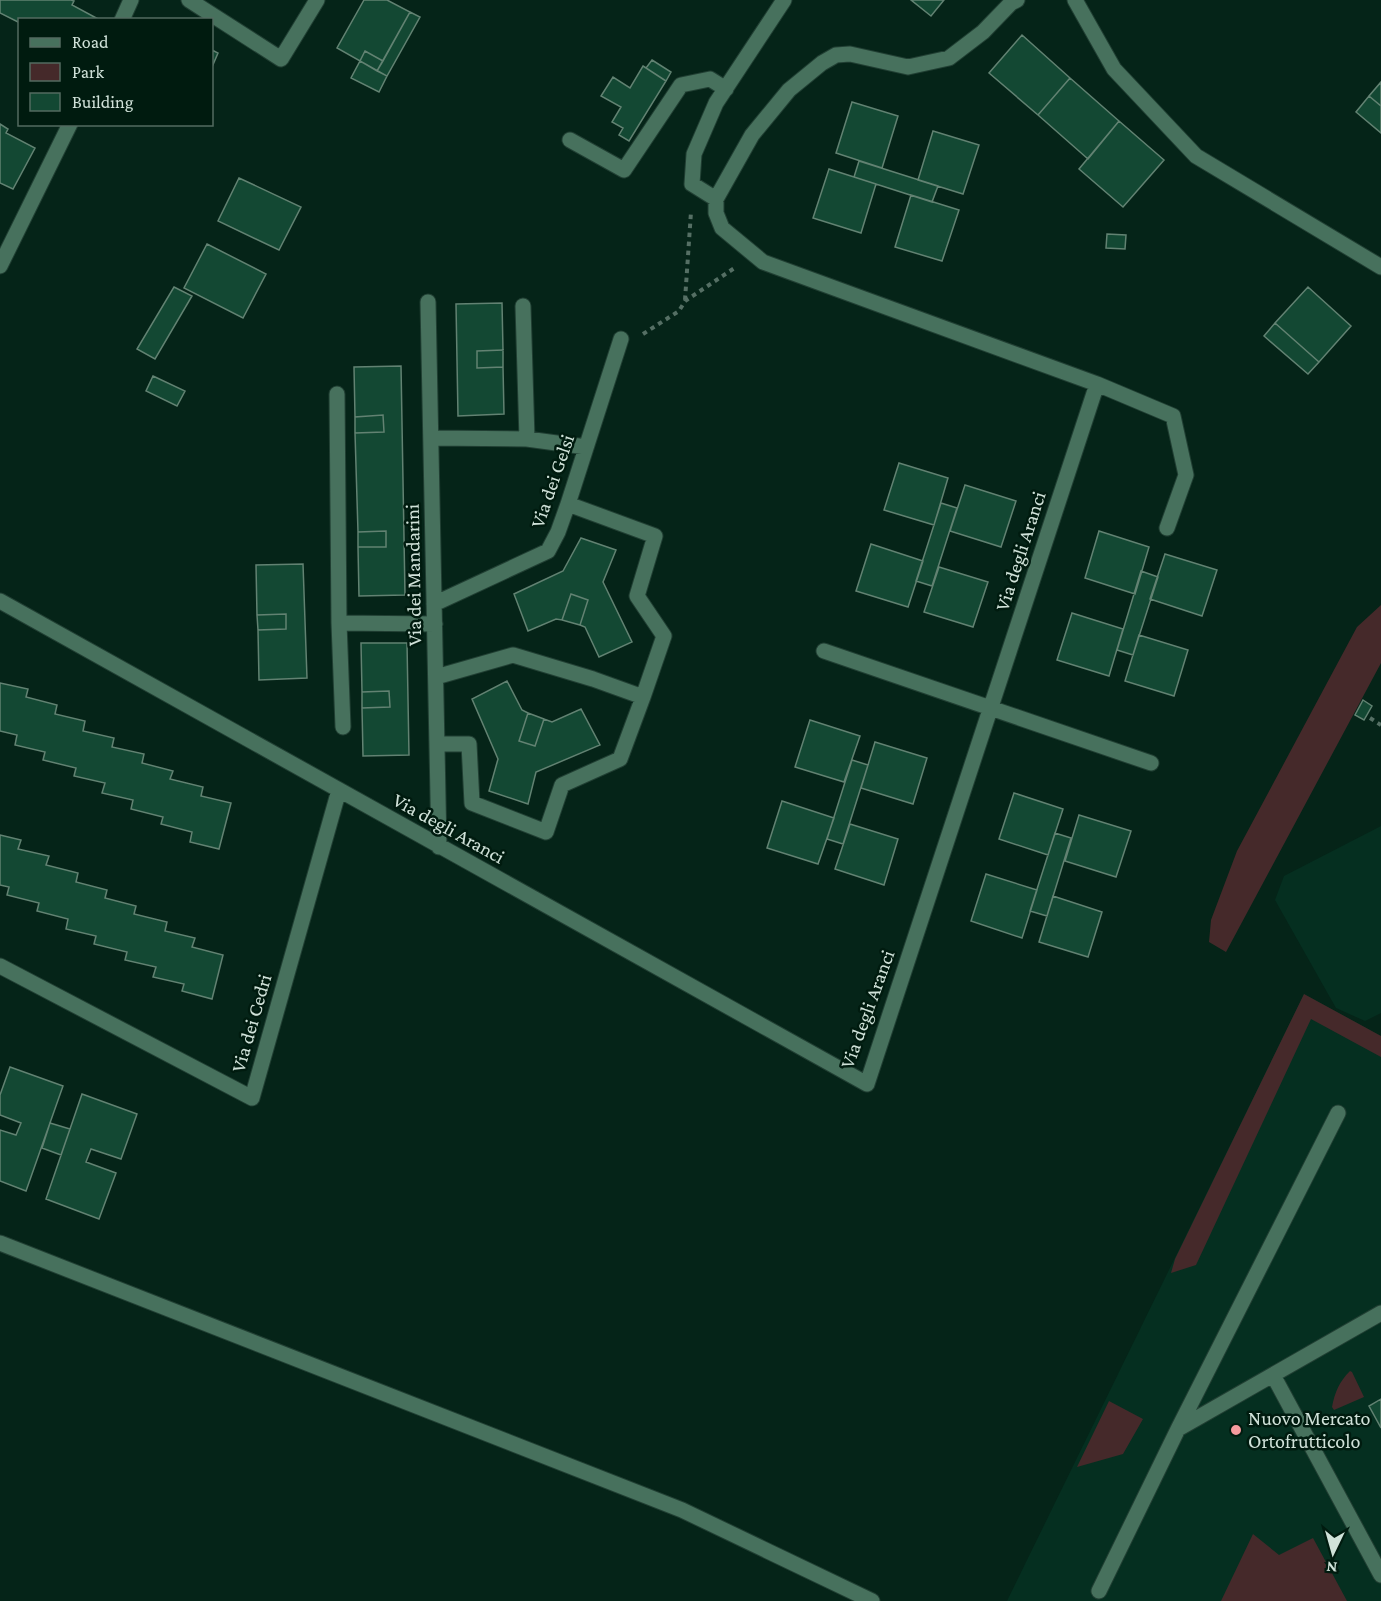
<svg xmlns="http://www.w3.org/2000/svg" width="1381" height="1601" viewBox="0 0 1381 1601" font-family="'Crimson Pro',serif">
  <rect width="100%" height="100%" fill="#052418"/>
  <path fill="#052f20" d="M1381 826V1013L1365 1021 1336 1008 1275 900 1284 876Z
    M1304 994 1381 1036V1601H1007Z"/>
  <path fill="#45292a" d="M1381 605V663L1226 952 1209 942 1211 920 1237 851 1357 627Z
    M1304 994 1381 1036V1057L1311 1019 1196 1265 1171 1273 1175 1259Z
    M1350 1371 1352 1372 1364 1397 1334 1410 1332 1407C1335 1392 1339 1382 1350 1371Z
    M1109 1401 1143 1419 1123 1454 1077 1467Z
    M1253 1534 1279 1555 1313 1538 1347 1601H1221Z"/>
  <path fill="#134833" stroke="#628272" stroke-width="1.5" d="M0 0H71L74 1 72 5 100 20H20V23L0 13Z
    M364 0H387L410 12 383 61 365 51 360 61 337 48Z
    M911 0H944L931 16Z
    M410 12 420 17 387 76 377 71Z
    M1022 35 1070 78 1038 115 989 73Z
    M212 50 218 53 212 67Z
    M365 51 383 61 377 71 360 61Z
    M652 60 671 72 666 81 646 68Z
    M360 61 387 76 379 92 351 78Z
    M643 66 666 81 629 141 619 135 623 128 612 122 621 107 601 96 613 77 630 88Z
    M1070 78 1119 121 1088 159 1038 115Z
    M1381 82V106L1369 96Z
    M1369 96 1381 106V133L1356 112Z
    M852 102 898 116 882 168 836 153Z
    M1119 121 1164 160 1123 207 1079 169Z
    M0 124 8 129 6 133 35 148 13 189 0 183Z
    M933 131 979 145 963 194 918 180Z
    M859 161 938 186 932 202 854 177Z
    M829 169 876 184 861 233 813 218Z
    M239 178 301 207 279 250 218 221Z
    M911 195 959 210 942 261 895 247Z
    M1107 234 1126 235 1125 249 1106 248Z
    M207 244 266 274 243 318 184 288Z
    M174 287 192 296 155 359 137 349Z
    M1308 287 1351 326 1319 362 1275 323Z
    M502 303 503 350 477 351V368L503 367 504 414 458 416 456 304Z
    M1275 323 1319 362 1308 374 1264 336Z
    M503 350V367L477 368V351Z
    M401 366 405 595 359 596 358 547H386V531L358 532 355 433 384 432 383 415 355 417 354 367Z
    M153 376 185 391 177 406 146 391Z
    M383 415 384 432 355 433V417Z
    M899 463 948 478 934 525 884 510Z
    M965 485 1016 501 1001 547 950 531Z
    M941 503 957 508 932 586 916 581Z
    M386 531V547H358V532Z
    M1099 531 1149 547 1135 594 1085 578Z
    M581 538 616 550 603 582 632 642 599 657 585 627 580 625 588 600 571 594 562 620 556 619 528 631 514 594 563 571Z
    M871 544 923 561 908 607 856 591Z
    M1165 554 1217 570 1202 616 1150 599Z
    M303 564 307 678 259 680 258 630 286 629V614L257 615 256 565Z
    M939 567 988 582 973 627 924 612Z
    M1141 571 1158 577 1133 655 1117 650Z
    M571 594 588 600 580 625 562 620Z
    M1072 613 1123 629 1109 676 1057 660Z
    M286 614V629L258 630 257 615Z
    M1139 635 1188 650 1174 696 1125 681Z
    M361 643H407L409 755 363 756 362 708 390 707 389 691 362 692Z
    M507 681 522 710 528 713 519 741 535 746 544 719 552 722 581 709 600 745 536 772 528 804 489 791 498 759 472 699Z
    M0 683 28 689 26 697 57 705 55 714 85 721 83 731 114 738 112 747 144 754 142 763 173 771 170 779 203 787 201 796 231 803 219 849 190 842 192 832 161 824 163 817 131 809 133 800 102 793 105 783 74 776 76 768 43 760 45 752 15 745 17 735 0 731Z
    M389 691 390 707 362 708V692Z
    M1363 700 1372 706 1364 720 1355 715Z
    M528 713 544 719 535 746 519 741Z
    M810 720 860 736 844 782 795 767Z
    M875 742 927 758 913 804 861 788Z
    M852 760 868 765 843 844 827 839Z
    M1014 793 1063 809 1048 855 999 839Z
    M782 801 834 818 818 864 767 848Z
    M1079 815 1131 831 1116 877 1065 861Z
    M850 824 898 839 884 885 835 869Z
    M1055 833 1071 838 1047 916 1030 911Z
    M0 835 21 840 18 849 49 856 46 865 78 873 76 882 107 890 105 898 136 906 134 914 167 922 165 931 195 938 192 947 223 955 212 999 182 991 184 984 153 977 156 967 125 960 127 952 94 944 96 936 66 929 68 919 37 911 39 903 7 895 9 887 0 885Z
    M986 874 1037 890 1022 938 971 921Z
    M1053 896 1102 912 1088 957 1039 942Z
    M10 1067 63 1086 26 1191 0 1181V1130L16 1135 21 1123 0 1115V1095Z
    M82 1094 137 1114 121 1159 91 1149 86 1162 116 1173 99 1219 46 1199Z
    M50 1123 70 1129 61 1155 42 1148Z
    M1381 1399V1428L1369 1406Z"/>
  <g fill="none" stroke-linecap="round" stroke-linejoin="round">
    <g stroke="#213f33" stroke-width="17">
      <path id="minor" d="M189 0 281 59 317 0
        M1075 0 1114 69 1196 156 1381 267
        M122 20 131 0
        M570 140 624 170 681 85 710 79 726 89
        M716 199 692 184 694 154 716 103 784 0
        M0 266 70 124
        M428 302 439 847
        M523 306 527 439 586 447
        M1097 384 1173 416 1186 475 1167 528
        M337 394 339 623 435 624
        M431 438 527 439
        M0 601 867 1084 1097 384 763 262 722 228 716 213V199L752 135 789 90 822 63 836 55 850 54 908 67 949 58 983 32 1011 3 1017 0
        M434 604 548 551 558 532 568 504 621 339
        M339 623 343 727
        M824 651 1151 763
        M436 677 513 655 593 679 643 697 664 636 637 596 655 536 568 504
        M437 744H469L472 803 546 832 562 785 620 759 643 697
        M0 966 252 1098 339 790
        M0 1243 682 1510 872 1601
        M1273 1375 1381 1575
        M1178 1429 1381 1313
        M1099 1591 1178 1429 1338 1113"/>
    </g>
    <path stroke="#556f64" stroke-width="4" stroke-dasharray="4.5 4.5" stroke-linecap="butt" d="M685 300 691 212
      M643 334 679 311 685 301 736 267
      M1370 718 1381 725"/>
    <use href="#minor" stroke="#47715d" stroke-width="15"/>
  </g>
  <circle fill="#f59b9e" stroke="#001b0f" stroke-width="2" cx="1236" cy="1430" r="6"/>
  <g text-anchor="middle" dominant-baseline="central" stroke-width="5" stroke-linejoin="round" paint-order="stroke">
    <g font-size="20" fill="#d0e2d9" stroke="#001b0f">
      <text transform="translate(552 481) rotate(-71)">Via dei Gelsi</text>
      <text transform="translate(1020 551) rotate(-72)">Via degli Aranci</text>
      <text transform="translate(413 575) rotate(-91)">Via dei Mandarini</text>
      <text transform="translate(449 828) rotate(29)">Via degli Aranci</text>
      <text transform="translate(867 1009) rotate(-70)">Via degli Aranci</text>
      <text transform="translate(251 1023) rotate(-74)">Via dei Cedri</text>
    </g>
    <g font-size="20" fill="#d0e2d9" stroke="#001b0f" text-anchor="start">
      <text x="1248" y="1418">Nuovo Mercato<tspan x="1248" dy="23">Ortofrutticolo</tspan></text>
    </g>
  </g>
  <rect x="18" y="18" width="195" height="108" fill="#001b0f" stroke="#536b60" stroke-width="1.5"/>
  <rect x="30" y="38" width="30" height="9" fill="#47715d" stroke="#536b60" stroke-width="1.5"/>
  <text x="72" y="48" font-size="18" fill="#d0e2d9">Road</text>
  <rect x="30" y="63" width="30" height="18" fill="#45292a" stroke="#536b60" stroke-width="1.5"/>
  <text x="72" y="78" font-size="18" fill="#d0e2d9">Park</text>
  <rect x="30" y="93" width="30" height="18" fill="#134833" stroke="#536b60" stroke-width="1.5"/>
  <text x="72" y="108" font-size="18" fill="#d0e2d9">Building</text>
  <g transform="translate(1333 1553) rotate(185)" stroke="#001b0f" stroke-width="4.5" paint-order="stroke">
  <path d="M0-4.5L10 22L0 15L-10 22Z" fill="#d0e2d9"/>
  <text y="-9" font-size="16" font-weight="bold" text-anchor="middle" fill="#d0e2d9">N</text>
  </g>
</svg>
